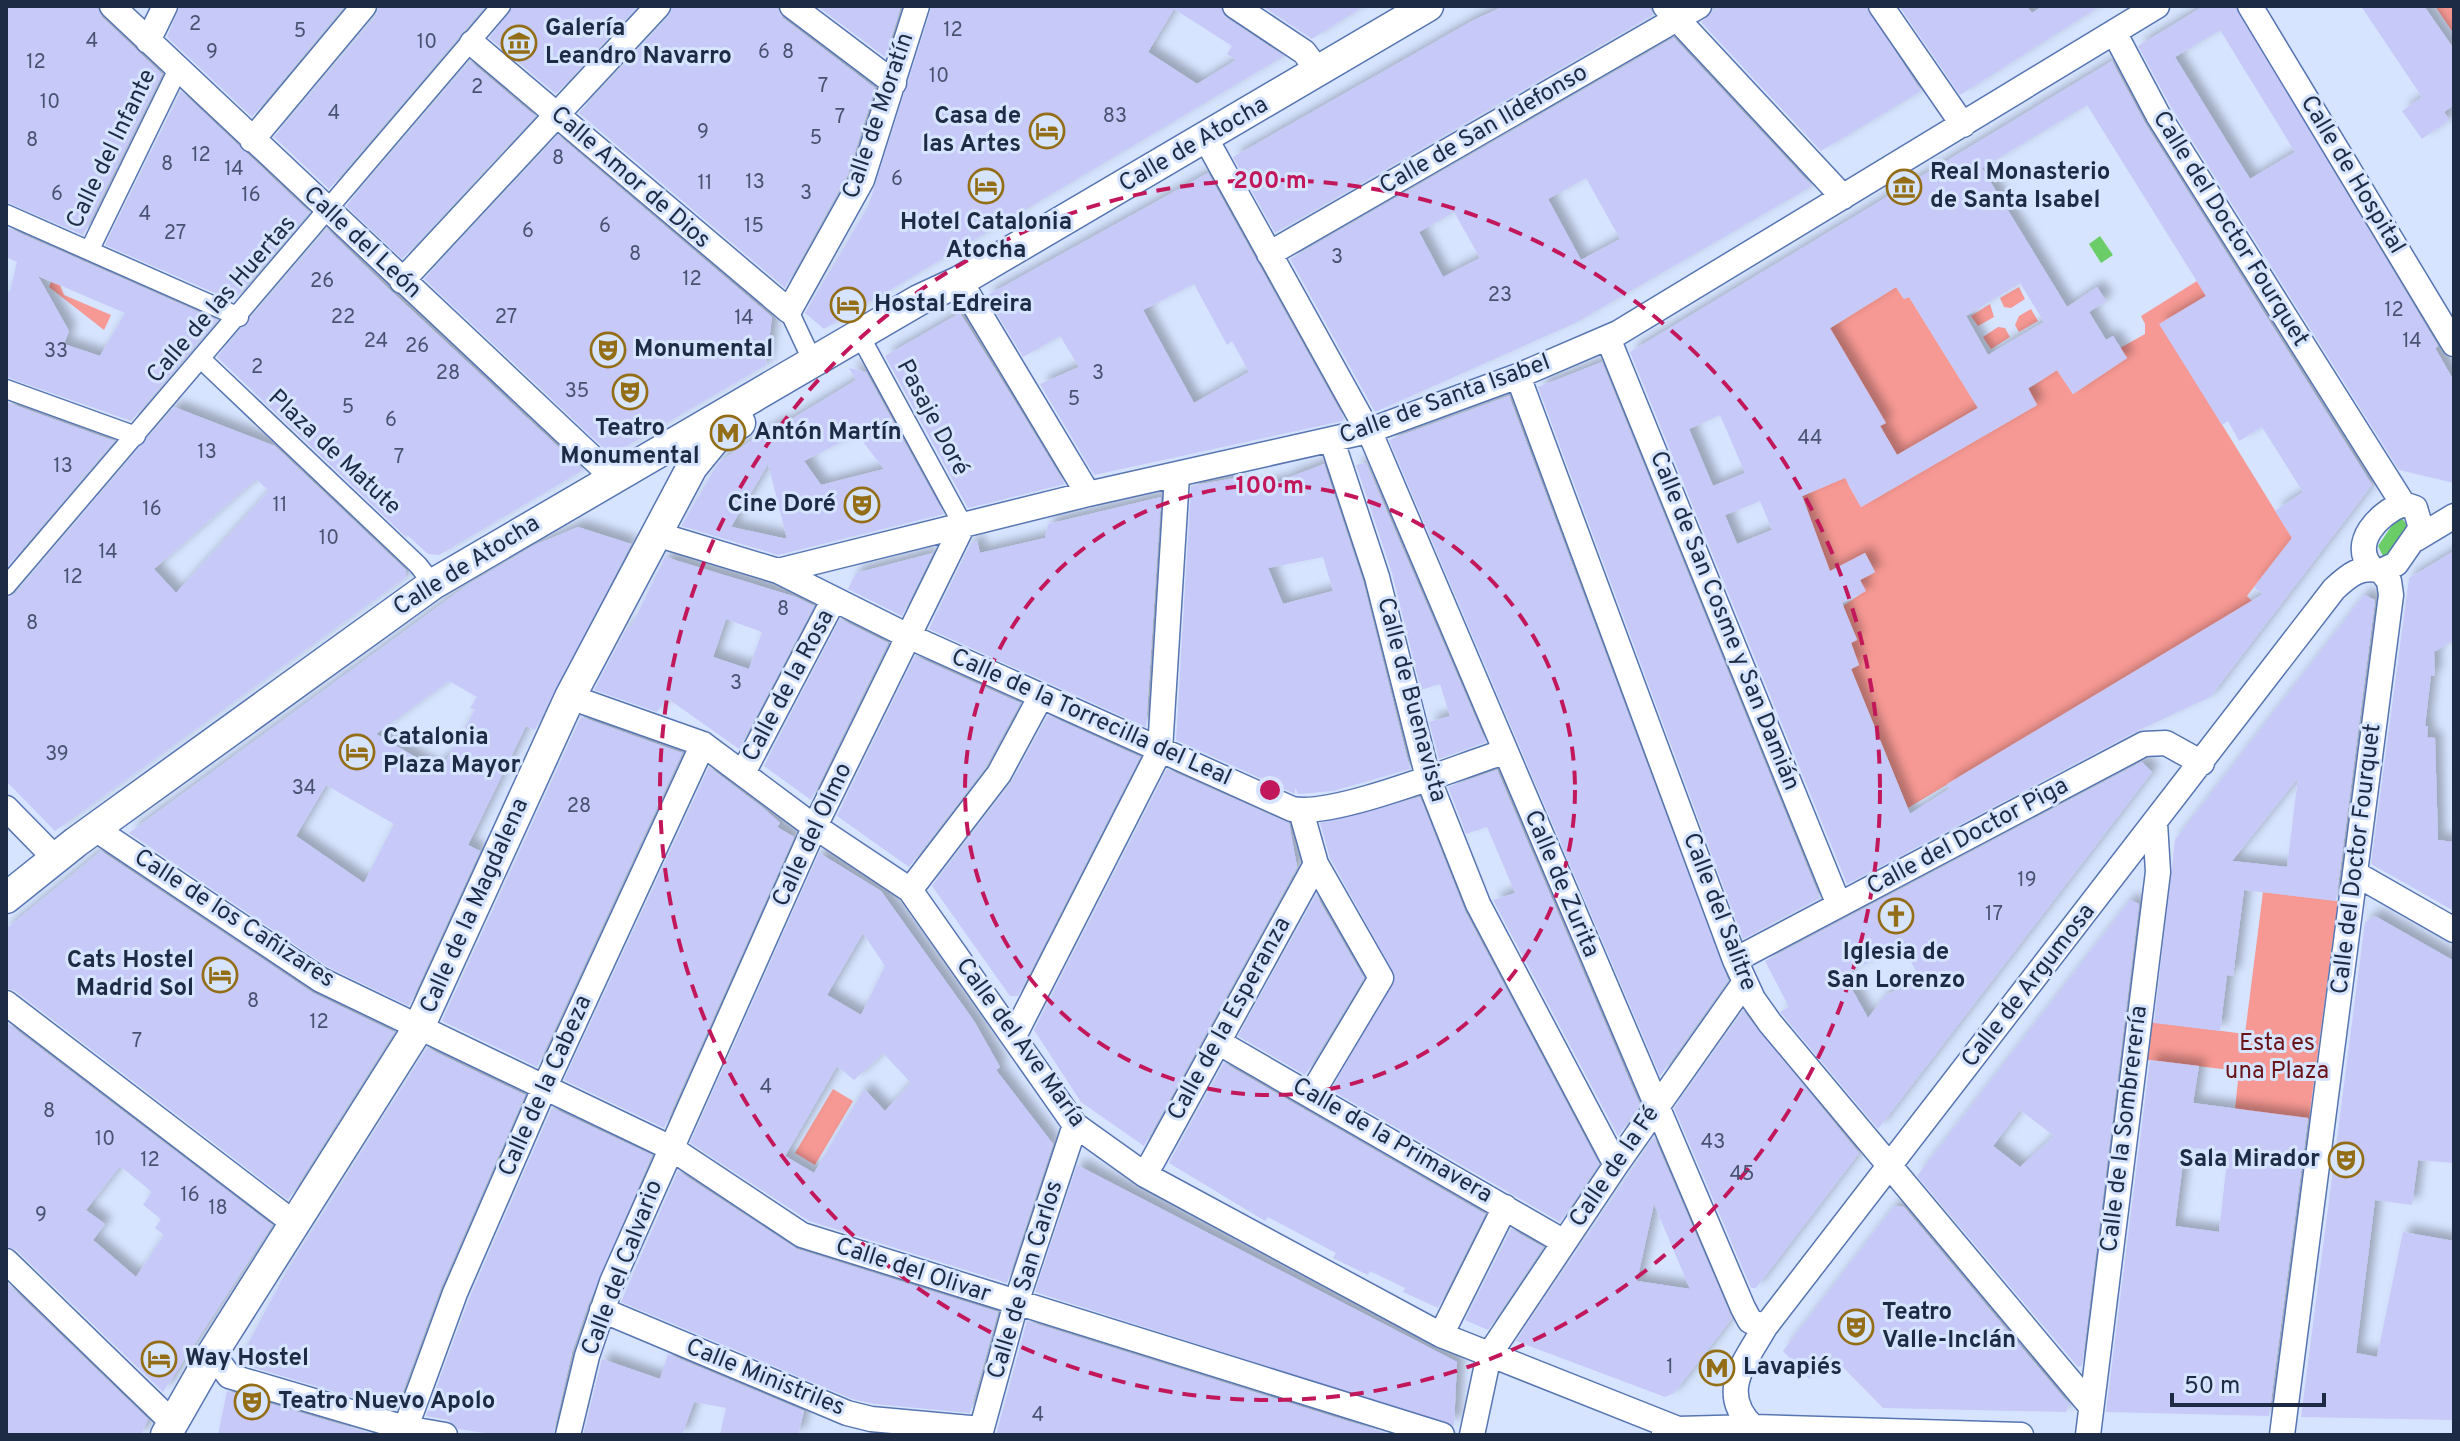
<svg xmlns="http://www.w3.org/2000/svg" width="2460" height="1441" viewBox="0 0 2460 1441" font-family="Overpass,sans-serif">
  <defs>
    <filter id="shadow"><feDropShadow dx="7" dy="-7" stdDeviation="4" flood-color="#0004"/></filter>
  </defs>
  <rect width="100%" height="100%" fill="#d6e4ff"/>
  <path fill="#f69893" d="M2435 6H2454V34Z
    M2197 281 2206 296 2160 324 2292 538 2247 596 2252 601 1908 808 1851 669 1859 665 1851 643 1857 639 1843 606 1865 591 1860 580 1875 572 1865 553 1829 572 1803 498 1796 499 1853 474 1848 484 1861 507 2037 405 2028 389 2057 370 2073 394 2127 358 2120 348 2145 334V324L2141 316Z
    M51 282 60 285 64 295 111 315 104 330 49 287Z
    M1896 287 1904 299 1909 297 1978 408 1897 455 1880 426 1885 423 1824 332Z
    M2019 287 2025 299 2011 308 2004 307 2000 298Z
    M1990 304 1994 317 1978 326 1971 316Z
    M2031 309 2038 321 2019 332 2015 325 2019 316Z
    M1998 327 2005 328 2010 337 1991 349 1983 337Z
    M2263 892 2338 901 2309 1119 2235 1109 2239 1071 2147 1060 2152 1022 2245 1034Z
    M833 1089 853 1101 815 1165 795 1153Z"/>
  <path fill="#6bcd68" d="M2100 236 2113 255 2101 263 2089 244Z
    M2402 518 2408 527 2390 554 2383 556 2378 546 2395 521Z"/>
  <path fill="#c7c9f9" fill-rule="evenodd" filter="url(#shadow)" d="M6 6H97L102 17 162 74 83 235 6 202Z
    M180 6H344L252 117 167 37Z
    M379 6H485L329 189 274 137 376 16Z
    M513 6H638L556 94 489 38Z
    M673 6H777L783 18 875 88 848 174 785 288 579 113 669 16Z
    M817 6H901L885 57Z
    M932 6H1220L1227 18 1284 56 824 329 805 313 868 207ZM1174 9 1232 46 1227 54 1236 60 1197 84 1148 52Z
    M1262 6H1364L1312 39Z
    M1504 6H1650L1653 15 1275 233 1233 157 1472 21Z
    M1719 6H1866L1921 91 1821 151 1701 22Z
    M1899 6H2026L2032 13 2043 6H2100L1960 95Z
    M2204 6H2235L2438 346 2435 348 2454 381V483L2399 470 2171 107 2138 46ZM2220 30 2295 152 2250 179 2175 57Z
    M2361 6H2424L2454 49V105L2444 112 2449 120 2422 139 2402 111 2422 97Z
    M1674 38 1812 186 1575 323 1375 412 1290 259ZM1586 178 1620 239 1581 260 1548 199ZM1454 212 1480 258 1443 277 1419 232Z
    M470 61 535 116 402 259 346 206Z
    M2112 61 2145 123 2372 485 2210 697 2137 731 1847 884 1630 352ZM2087 105 2206 296 2159 324 2222 425 2228 421 2239 441 2262 427 2303 492 2275 511 2292 538 2254 587 2263 594 1947 784 1949 789 1910 814 1851 669 1859 665 1851 643 1857 640 1842 603 1866 591 1860 580 1875 572 1865 553 1830 571 1802 496 1845 478 1861 507 2037 405 2028 388 2057 370 2073 394 2127 358 2113 336 2106 340 2089 312 2106 301 2097 287 2067 307 1982 168ZM2020 283 2044 322 1988 355 1966 316ZM1896 287 1904 299 1909 297 1978 408 1897 455 1880 426 1886 423 1830 328ZM1720 415 1745 473 1713 486 1689 429ZM1760 501 1772 530 1737 544 1725 515Z
    M181 91 309 212 233 301 105 245Z
    M558 135 772 317 766 365 611 455 424 279Z
    M1208 173 1344 418 1342 421 1094 475 1040 384 1079 367 1060 336 1023 357 986 296ZM1194 284 1227 345 1232 341 1249 372 1194 403 1143 310Z
    M6 227 217 320 131 421 6 377V290L10 292 17 262 6 257ZM38 276 125 313 100 356 64 344 69 331Z
    M327 229 391 291 583 470 439 555 428 554 407 535V538L217 357Z
    M960 313 1011 395 1065 484 968 508 885 356Z
    M1602 362 1820 898 1743 939 1538 387Z
    M849 368 866 372 944 514 778 555 681 526 719 462 780 422 782 425 856 380ZM857 434 884 469 821 485 804 461ZM768 464 787 539 731 527Z
    M1509 396 1728 980 1660 1076 1389 440Z
    M6 402 114 441 6 568Z
    M174 407 275 446 406 570V577L55 831 6 781V598L15 594ZM256 479 269 491 176 593 154 569Z
    M1366 463 1486 742 1439 759 1429 722 1450 716 1440 684 1421 690 1392 573 1356 465Z
    M1324 464 1363 581 1410 769 1333 791 1298 794 1295 787V794L1176 740 1191 486 1234 478 1239 491 1288 480 1287 478ZM1323 557 1333 591 1283 604 1268 568Z
    M1161 497 1146 727 929 629 971 543 977 541 980 553 1045 538 1048 524Z
    M578 527 631 544 535 730 526 726 468 845 480 851 409 1006 328 967 129 833 469 584 535 545ZM449 681 477 697 470 708 475 710 446 761 442 759 436 769 376 734ZM326 785 394 824 364 883 296 836Z
    M2454 551V640L2434 652 2435 676 2431 675 2425 726H2428L2427 737 2435 738 2438 840 2454 842V911L2371 864 2409 578Z
    M933 553 902 616 848 589 856 573Z
    M665 557 796 597 814 606 739 749 667 698 657 712 594 690 628 626 631 627ZM726 619 762 632 749 669 713 657Z
    M2364 595 2375 600 2336 901 2244 890 2233 976 2227 975 2220 1031 2154 1023 2175 840ZM2298 778 2287 867 2232 861Z
    M840 619 888 643 811 800 764 766Z
    M915 656 1020 703 986 766 909 867 837 816Z
    M1048 715 1140 757 1018 996H1010L932 886 1011 783Z
    M581 717 682 753 537 1067 442 1021Z
    M2142 762 2152 772 1878 1129 1780 1012 1789 1007 1765 961ZM1902 945 1919 977 1885 996 1868 1018 1844 975Z
    M709 767 762 807 780 823 777 827 794 837 664 1128 564 1080Z
    M1167 769 1289 823 1297 867 1144 1146 1081 1102 1034 1030Z
    M1497 770 1640 1105 1618 1136 1493 900 1515 893 1487 827 1466 834 1448 787Z
    M1420 797 1465 911 1599 1164 1560 1222 1331 1090 1396 977 1330 858 1320 823Z
    M101 851 313 993 394 1032 288 1200 15 991 6 988V929Z
    M819 853 881 891 974 1021 1000 1067 996 1070 1053 1144 1007 1283 809 1221 690 1143ZM863 933 885 966 861 1015 827 995ZM883 1053 911 1083 885 1111 864 1089 814 1173 785 1156 837 1066 854 1080Z
    M1316 895 1364 978 1305 1075 1238 1036Z
    M2130 900 2139 904 2082 1366 2078 1367 1917 1176ZM2020 1110 2054 1136 2020 1167 1993 1146Z
    M2375 916 2454 961V1163L2418 1160 2412 1205 2375 1200 2356 1353 2377 1357 2403 1232 2454 1241V1420L2301 1417 2365 922Z
    M1743 1011 1859 1153 1756 1288H1751L1674 1108Z
    M6 1022 272 1225 163 1392 16 1250 6 1246ZM120 1166 152 1192 143 1205 161 1219 155 1228 164 1235 136 1277 93 1240 105 1224 86 1210Z
    M427 1048 525 1095 441 1287 396 1410 238 1363 286 1272Z
    M2150 1060 2199 1066 2193 1103 2308 1118 2269 1416 2106 1412ZM2185 1147 2228 1152 2219 1232 2175 1226Z
    M1224 1063 1485 1214 1438 1308 1403 1292 1405 1288 1370 1271 1368 1275 1333 1258 1336 1253 1268 1217 1265 1221 1169 1163Z
    M552 1108 652 1155 588 1305 572 1352 553 1435H498L458 1429 448 1420 426 1416 469 1299Z
    M1654 1137 1732 1318 1674 1393 1665 1397 1516 1341ZM1654 1204 1690 1289 1637 1281Z
    M1077 1165 1457 1362 1454 1426 1035 1292Z
    M678 1171 797 1249 998 1312 970 1413 874 1404 852 1399 621 1302Z
    M1894 1206 1904 1207 2069 1404 2066 1412 1883 1408 1832 1356 1809 1379 1783 1351Z
    M1511 1229 1543 1247 1488 1330 1465 1320Z
    M6 1282 148 1419 141 1435H6Z
    M1027 1321 1392 1435H996Z
    M668 1354 804 1411 798 1435H720L726 1408 694 1402 682 1435H583L602 1359 660 1379Z
    M227 1391 376 1435H218Z"/>
  <g fill="none" stroke-linecap="round" stroke-linejoin="round">
    <g stroke="#5775b1" stroke-width="21">
      <path id="pedestrian" d="M6 214 239 317
        M90 249 178 69
        M789 311 813 362
        M859 334 963 525
        M201 359 418 565 433 584
        M6 389 136 436
        M6 586 501 6"/>
    </g>
    <g stroke="#5775b1" stroke-width="27">
      <path id="minor" d="M112 6 600 465 611 479
        M792 6 894 83
        M1235 6 1304 52 1319 72
        M1665 6 1843 197
        M1881 6 1963 125
        M2250 6 2454 344
        M2114 32 2158 115 2403 504
        M148 41 165 6
        M472 43 789 311 862 180 917 6
        M1206 139 1374 442 1743 1308 1750 1321 1765 1327
        M252 140 364 6
        M1269 254 1699 6
        M402 281 658 6
        M960 281 1088 494
        M1608 338 1839 905
        M1518 376 1735 960 1753 999 1770 1023 2089 1404
        M1332 441 1377 577 1428 778 1478 904 1616 1165
        M656 534 778 571 1088 494 1368 431 1518 376 1618 333 2157 6
        M2416 539 2454 516
        M778 571 906 635 1292 809C1333 818 1459 766 1504 752
        M570 697 703 744 805 820 910 890 1075 1125 1145 1175 1441 1335 1678 1429
        M744 771 833 601
        M6 808 55 858
        M1301 811 1316 864 1381 978 1311 1095
        M94 828 321 980 671 1148 802 1235 1442 1435
        M2356 874 2454 930
        M910 890 999 774 1041 696
        M1735 960 2144 744 2166 743 2202 763
        M6 1003 295 1224
        M1014 1036 1160 750 1177 476
        M1218 1042 1564 1242
        M1145 1175 1316 864
        M6 1261 172 1422
        M602 1310 847 1413 871 1419 981 1429
        M1441 1335 1505 1207
        M213 1354 229 1376 405 1428 445 1435
        M1753 1427C1717 1393 1745 1362 1765 1327L2334 589C2349 575 2361 565 2381 571L2396 564 2421 528 2415 508 2403 504C2379 513 2350 543 2371 567
        M1664 1433 1678 1429 1753 1427 2021 1435
        M403 1435 455 1293 545 1086 703 744
        M568 1435 587 1356 612 1282 815 826 963 525
        M980 1435 1016 1303 1075 1125
        M1472 1435 1489 1355 1616 1165 1745 982
        M2088 1435 2158 872 2155 823
        M2282 1435 2391 595 2389 581 2381 571"/>
    </g>
    <g stroke="#5775b1" stroke-width="33">
      <path id="tertiary" d="M6 898 76 842 433 584 919 300 960 281 1428 6
        M166 1435 214 1351 420 1025 570 697 692 467 714 440 740 423"/>
    </g>
    <use href="#pedestrian" stroke="#fff" stroke-width="18"/>
    <use href="#minor" stroke="#fff" stroke-width="24"/>
    <use href="#tertiary" stroke="#fff" stroke-width="30"/>
  </g>
  <g fill="none" stroke="#c2185b" stroke-width="4" stroke-dasharray="14 10">
    <circle cx="1270" cy="790" r="305"/>
    <circle cx="1270" cy="790" r="610"/>
  </g>
  <defs>
    <g id="museum-ring" transform="scale(1.8)"><circle r="9.5" fill="#d6e4ff" stroke="#936e16" stroke-width="1.5"/><path d="M0-6L6-3V-2H-6V-3ZM-5-1h2V3h-2ZM-1-1h2V3h-2ZM3-1h2V3H3ZM-6 4H6V6H-6Z" fill="#936e16"/></g>
    <g id="hotel-ring" transform="scale(1.8)"><circle r="9.5" fill="#d6e4ff" stroke="#936e16" stroke-width="1.5"/><path d="M-6-4.5h1.5V1H6V5H4.5V3h-9V5H-6ZM-4 0a1.8 1.8 0 1 1 3.6 0ZM.5 0V-2.5h3Q6-2.5 6 0Z" fill="#936e16"/></g>
    <g id="theatre-ring" transform="scale(1.8)"><circle r="9.5" fill="#d6e4ff" stroke="#936e16" stroke-width="1.5"/><path d="M-5-5.5Q0-4 5-5.5V0Q5 5 0 6Q-5 5-5 0ZM-3.3-2.5H-1v1.5H-3.3ZM1-2.5H3.3v1.5H1ZM-2.8 1Q0 5.5 2.8 1Z" fill="#936e16"/></g>
    <g id="metro-ring" transform="scale(1.8)"><circle r="9.5" fill="#d6e4ff" stroke="#936e16" stroke-width="1.5"/><path d="M-5.5 5V-5H-3L0 0L3-5H5.5V5H3V-.5L0 4L-3-.5V5Z" fill="#936e16"/></g>
    <g id="church-ring" transform="scale(1.8)"><circle r="9.5" fill="#d6e4ff" stroke="#936e16" stroke-width="1.5"/><path d="M-1.2-6h2.4v3.5h3.3v2.4h-3.3V6h-2.4V-.1h-3.3v-2.4h3.3Z" fill="#936e16"/></g>
  </defs>
  <g fill-rule="evenodd">
    <use href="#museum-ring" x="519" y="43"/>
    <use href="#hotel-ring" x="1047" y="131"/>
    <use href="#hotel-ring" x="986" y="186"/>
    <use href="#museum-ring" x="1904" y="187"/>
    <use href="#hotel-ring" x="848" y="305"/>
    <use href="#theatre-ring" x="608" y="350"/>
    <use href="#theatre-ring" x="630" y="392"/>
    <use href="#metro-ring" x="728" y="433"/>
    <use href="#theatre-ring" x="862" y="505"/>
    <use href="#hotel-ring" x="357" y="752"/>
    <use href="#church-ring" x="1896" y="916"/>
    <use href="#hotel-ring" x="220" y="975"/>
    <use href="#theatre-ring" x="2346" y="1160"/>
    <use href="#theatre-ring" x="1856" y="1327"/>
    <use href="#hotel-ring" x="159" y="1359"/>
    <use href="#metro-ring" x="1717" y="1368"/>
    <use href="#theatre-ring" x="252" y="1402"/>
  </g>
  <g text-anchor="middle" dominant-baseline="central" stroke-width="6" stroke-linejoin="round" paint-order="stroke">
    <g font-size="20" fill="#485271">
      <text x="195" y="25">2</text>
      <text x="953" y="31">12</text>
      <text x="300" y="32">5</text>
      <text x="92" y="42">4</text>
      <text x="427" y="43">10</text>
      <text x="212" y="53">9</text>
      <text x="764" y="53">6</text>
      <text x="788" y="53">8</text>
      <text x="36" y="63">12</text>
      <text x="939" y="77">10</text>
      <text x="823" y="87">7</text>
      <text x="477" y="88">2</text>
      <text x="50" y="103">10</text>
      <text x="334" y="114">4</text>
      <text x="1115" y="117">83</text>
      <text x="840" y="118">7</text>
      <text x="703" y="133">9</text>
      <text x="816" y="139">5</text>
      <text x="32" y="141">8</text>
      <text x="201" y="156">12</text>
      <text x="558" y="159">8</text>
      <text x="167" y="165">8</text>
      <text x="234" y="170">14</text>
      <text x="897" y="180">6</text>
      <text x="755" y="183">13</text>
      <text x="705" y="184">11</text>
      <text x="806" y="194">3</text>
      <text x="57" y="195">6</text>
      <text x="251" y="196">16</text>
      <text x="145" y="215">4</text>
      <text x="605" y="227">6</text>
      <text x="754" y="227">15</text>
      <text x="528" y="232">6</text>
      <text x="175" y="234">27</text>
      <text x="635" y="255">8</text>
      <text x="1337" y="258">3</text>
      <text x="692" y="280">12</text>
      <text x="322" y="282">26</text>
      <text x="1500" y="296">23</text>
      <text x="2394" y="311">12</text>
      <text x="343" y="318">22</text>
      <text x="506" y="318">27</text>
      <text x="744" y="319">14</text>
      <text x="376" y="342">24</text>
      <text x="2412" y="342">14</text>
      <text x="417" y="347">26</text>
      <text x="56" y="352">33</text>
      <text x="257" y="368">2</text>
      <text x="448" y="374">28</text>
      <text x="1098" y="374">3</text>
      <text x="577" y="392">35</text>
      <text x="1074" y="400">5</text>
      <text x="348" y="408">5</text>
      <text x="391" y="421">6</text>
      <text x="1810" y="439">44</text>
      <text x="207" y="453">13</text>
      <text x="399" y="458">7</text>
      <text x="63" y="467">13</text>
      <text x="280" y="506">11</text>
      <text x="152" y="510">16</text>
      <text x="329" y="539">10</text>
      <text x="108" y="553">14</text>
      <text x="73" y="578">12</text>
      <text x="783" y="610">8</text>
      <text x="32" y="624">8</text>
      <text x="736" y="684">3</text>
      <text x="57" y="755">39</text>
      <text x="304" y="789">34</text>
      <text x="579" y="807">28</text>
      <text x="2027" y="881">19</text>
      <text x="1994" y="915">17</text>
      <text x="253" y="1002">8</text>
      <text x="319" y="1023">12</text>
      <text x="137" y="1042">7</text>
      <text x="766" y="1088">4</text>
      <text x="49" y="1112">8</text>
      <text x="105" y="1140">10</text>
      <text x="1713" y="1143">43</text>
      <text x="150" y="1161">12</text>
      <text x="1742" y="1175">45</text>
      <text x="190" y="1196">16</text>
      <text x="218" y="1209">18</text>
      <text x="41" y="1216">9</text>
      <text x="1670" y="1368">1</text>
      <text x="1038" y="1416">4</text>
    </g>
    <g font-size="24" font-weight="bold" fill="#1e2b44" stroke="#d6e4ff" text-anchor="start">
      <text x="545" y="29">Galería<tspan x="545" dy="28">Leandro Navarro</tspan></text>
      <text x="1021" y="117" text-anchor="end">Casa de<tspan x="1021" dy="28">las Artes</tspan></text>
      <text x="1930" y="173">Real Monasterio<tspan x="1930" dy="28">de Santa Isabel</tspan></text>
      <text x="986" y="223" text-anchor="middle">Hotel Catalonia<tspan x="986" dy="28">Atocha</tspan></text>
      <text x="874" y="305">Hostal Edreira</text>
      <text x="634" y="350">Monumental</text>
      <text x="630" y="429" text-anchor="middle">Teatro<tspan x="630" dy="28">Monumental</tspan></text>
      <text x="754" y="433">Antón Martín</text>
      <text x="836" y="505" text-anchor="end">Cine Doré</text>
      <text x="383" y="738">Catalonia<tspan x="383" dy="28">Plaza Mayor</tspan></text>
      <text x="1896" y="953" text-anchor="middle">Iglesia de<tspan x="1896" dy="28">San Lorenzo</tspan></text>
      <text x="194" y="961" text-anchor="end">Cats Hostel<tspan x="194" dy="28">Madrid Sol</tspan></text>
      <text x="2320" y="1160" text-anchor="end">Sala Mirador</text>
      <text x="1882" y="1313">Teatro<tspan x="1882" dy="28">Valle-Inclán</tspan></text>
      <text x="185" y="1359">Way Hostel</text>
      <text x="1743" y="1368">Lavapiés</text>
      <text x="278" y="1402">Teatro Nuevo Apolo</text>
    </g>
    <g font-size="24" fill="#1e2b44" stroke="#d6e4ff">
      <text transform="translate(879 116) rotate(-71)">Calle de Moratín</text>
      <text transform="translate(1484 130) rotate(-30)">Calle de San Ildefonso</text>
      <text transform="translate(1194 145) rotate(-30)">Calle de Atocha</text>
      <text transform="translate(112 149) rotate(-64)">Calle del Infante</text>
      <text transform="translate(2352 175) rotate(59)">Calle de Hospital</text>
      <text transform="translate(630 178) rotate(41)">Calle Amor de Dios</text>
      <text transform="translate(2230 229) rotate(58)">Calle del Doctor Fourquet</text>
      <text transform="translate(362 243) rotate(43)">Calle del León</text>
      <text transform="translate(222 300) rotate(-49)">Calle de las Huertas</text>
      <text transform="translate(1445 400) rotate(-20)">Calle de Santa Isabel</text>
      <text transform="translate(932 418) rotate(62)">Pasaje Doré</text>
      <text transform="translate(334 453) rotate(43)">Plaza de Matute</text>
      <text transform="translate(467 566) rotate(-32)">Calle de Atocha</text>
      <text transform="translate(1724 621) rotate(68)">Calle de San Cosme y San Damián</text>
      <text transform="translate(789 686) rotate(-62)">Calle de la Rosa</text>
      <text transform="translate(1411 700) rotate(75)">Calle de Buenavista</text>
      <text transform="translate(1091 718) rotate(24)">Calle de la Torrecilla del Leal</text>
      <text transform="translate(813 835) rotate(-65)">Calle del Olmo</text>
      <text transform="translate(1968 837) rotate(-28)">Calle del Doctor Piga</text>
      <text transform="translate(2357 859) rotate(-83)">Calle del Doctor Fourquet</text>
      <text transform="translate(1561 884) rotate(67)">Calle de Zurita</text>
      <text transform="translate(475 906) rotate(-66)">Calle de la Magdalena</text>
      <text transform="translate(1719 912) rotate(69)">Calle del Salitre</text>
      <text transform="translate(234 919) rotate(33)">Calle de los Cañizares</text>
      <text transform="translate(2029 986) rotate(-52)">Calle de Argumosa</text>
      <text transform="translate(1230 1019) rotate(-61)">Calle de la Esperanza</text>
      <text transform="translate(1020 1043) rotate(54)">Calle del Ave María</text>
      <text transform="translate(546 1086) rotate(-66)">Calle de la Cabeza</text>
      <text transform="translate(2125 1129) rotate(-83)">Calle de la Sombrerería</text>
      <text transform="translate(1392 1141) rotate(30)">Calle de la Primavera</text>
      <text transform="translate(1615 1167) rotate(-56)">Calle de la Fé</text>
      <text transform="translate(623 1268) rotate(-69)">Calle del Calvario</text>
      <text transform="translate(913 1271) rotate(18)">Calle del Olivar</text>
      <text transform="translate(1026 1280) rotate(-73)">Calle de San Carlos</text>
      <text transform="translate(765 1378) rotate(22)">Calle Ministriles</text>
    </g>
    <g font-size="24" fill="#6a1419" stroke="#d6e4ff">
      <text x="2277" y="1044">Esta es<tspan x="2277" dy="28">una Plaza</tspan></text>
    </g>
  </g>
  <circle cx="1270" cy="790" r="12" fill="#c2185b" stroke="#d6e4ff" stroke-width="4"/>
  <g font-size="24" text-anchor="middle" font-weight="bold" fill="#c2185b" stroke="#d6e4ff" stroke-width="6" stroke-linejoin="round" paint-order="stroke">
    <text x="1270" y="188">200 m</text>
    <text x="1270" y="493">100 m</text>
  </g>
  <rect width="2460" height="1441" fill="none" stroke="#1e2b44" stroke-width="16"/>
  <path d="M2172 1393v12h152v-12" fill="none" stroke="#1e2b44" stroke-width="4"/>
  <text x="2184" y="1393" font-size="24" fill="#1e2b44" stroke="#d6e4ff" stroke-width="6" paint-order="stroke">50 m</text>
</svg>
